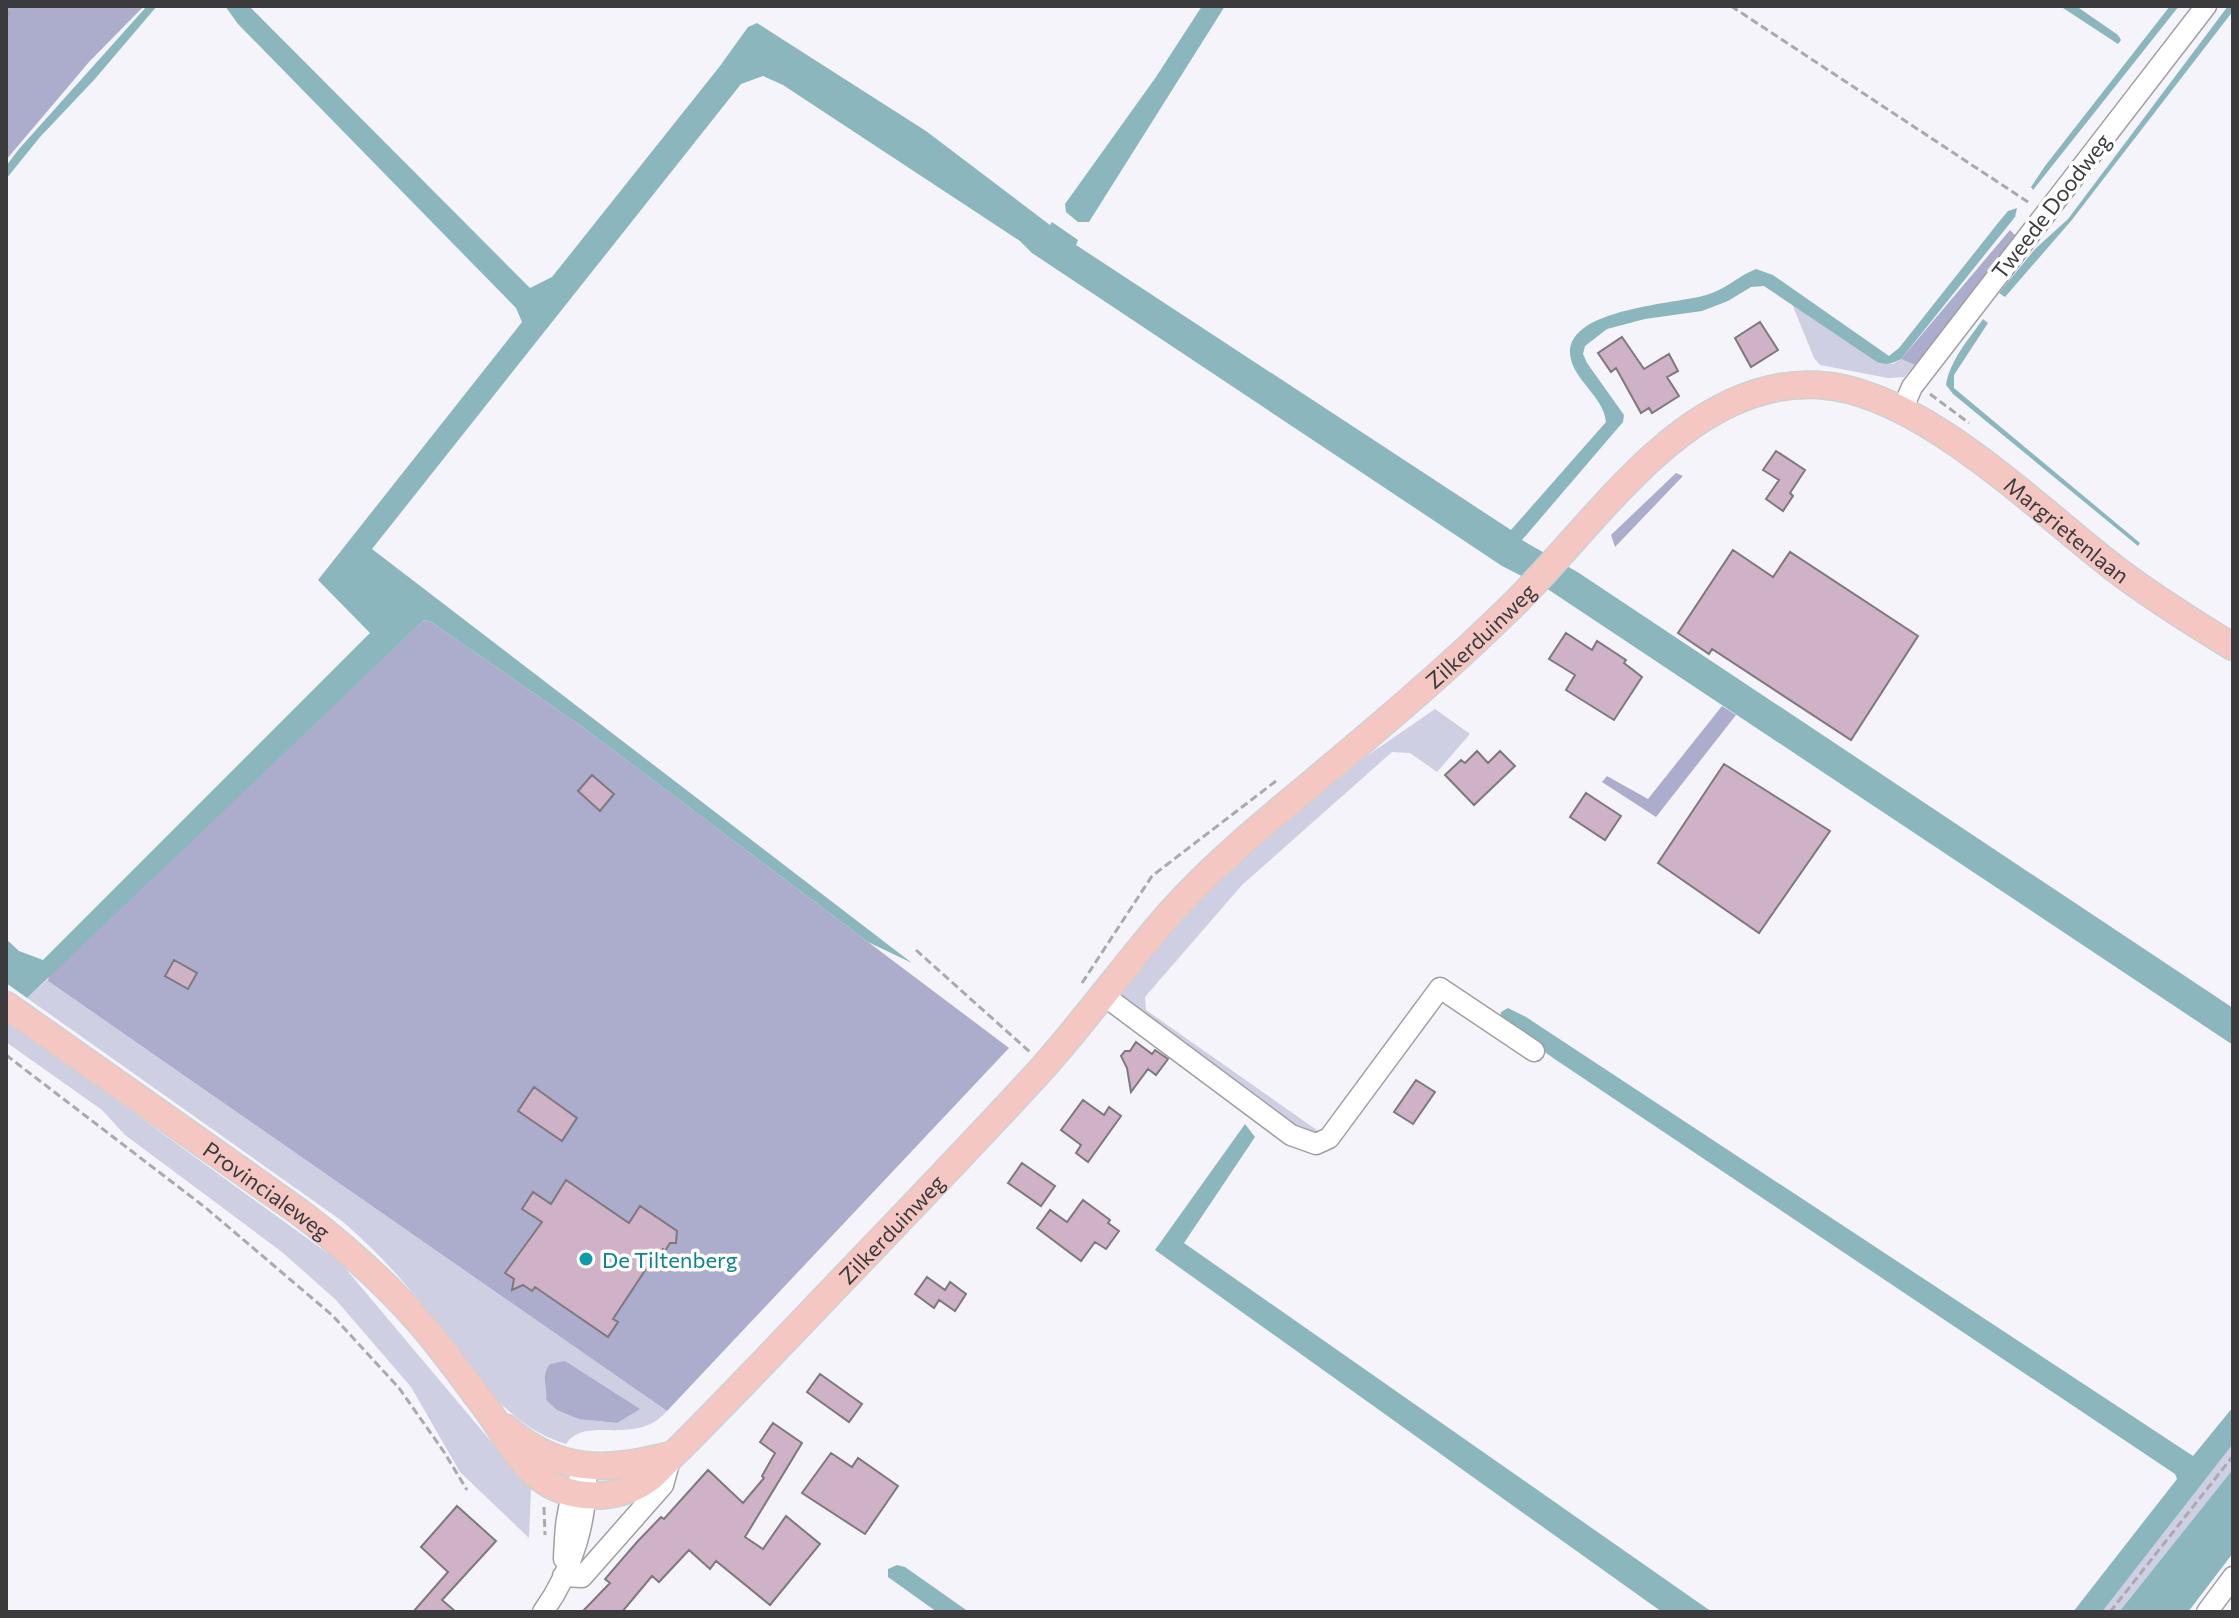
<svg xmlns="http://www.w3.org/2000/svg" width="2239" height="1618" viewBox="0 0 2239 1618" font-family="Commissioner,sans-serif">
  <rect width="100%" height="100%" fill="#f4f4fa"/>
  <path fill="#cfcfe4" fill-rule="evenodd" d="M1792 304 1880 362 1893 364 1901 359 1915 365 1904 377 1888 378 1820 365 1814 358Z
    M1435 709 1470 734 1437 772 1410 753 1392 752 1242 885 1145 997 1146 1010 1321 1133 1305 1137 1126 1007 1120 994 1188 908 1245 855 1345 771Z
    M48 979V981L667 1411C635 1448 586 1414 566 1444 497 1424 458 1348 415 1296 393 1269 369 1244 342 1221L27 998ZM548 1387 617 1423C590 1420 567 1419 546 1400Z
    M6 1020 340 1262 531 1489 529 1538 460 1472 411 1387 336 1300 282 1252 125 1135 102 1110 6 1042Z
    M2233 1444V1469L2119 1612H2102Z"/>
  <path fill="#acaccc" d="M6 6H144L89 62 6 160Z
    M2010 230 2017 237 1915 365 1901 359Z
    M1676 473 1683 476 1615 547 1611 535Z
    M424 620 431 622 581 726 1009 1048 667 1411 48 981 49 974Z
    M1722 706 1736 715 1656 817 1602 782 1607 776 1648 799Z
    M565 1361 640 1409 617 1423 579 1419 557 1410 546 1400C548 1385 540 1377 550 1364Z"/>
  <path fill="#8bb6be" d="M147 6H157L94 80 40 137 6 179V166L19 149Z
    M225 6H249L530 288 552 277 720 66 748 27 757 23 926 131 1050 225 1052 222 1078 240 1076 245 1511 530 1606 422C1604 396 1570 378 1570 352 1570 308 1677 304 1706 295 1725 290 1738 276 1756 269L1773 275 1889 356 1899 348 1998 223 2008 211 2017 208 2015 217 1901 359C1892 364 1886 365 1877 362L1764 286 1751 287 1728 301 1702 311 1645 319 1607 329 1585 346 1583 354 1587 363 1624 415 1623 422 1522 540 1579 573 2233 1008V1045L1549 590 1502 566 1448 530 1032 253 1020 241 783 85 763 76 741 84 372 549 912 963 868 942 581 726 431 622 424 620 27 998 6 983V939L19 951 43 960 370 633 318 580 522 322 516 308 238 24Z
    M1202 6H1225L1089 222H1078L1066 212 1065 204 1156 77Z
    M2060 6H2076L2118 35 2121 40 2118 44Z
    M2170 6H2179L2033 190 2031 187 2045 166Z
    M2228 6H2233V11L2071 221 2005 297 1999 293 2035 249 2068 219Z
    M1983 319 1988 323 1954 375V388L2140 543 2138 546 1953 394 1946 385C1950 360 1969 339 1983 319Z
    M1508 1008 1526 1017 2193 1456 2233 1407V1444L2102 1612H2073L2177 1479 2175 1474 1556 1060 1500 1020 1501 1012Z
    M1245 1124 1255 1137 1184 1243 1712 1612H1662L1155 1250Z
    M2233 1469V1553L2188 1612H2119Z
    M897 1565 905 1567 969 1612H937L888 1577V1569Z"/>
  <path fill="#cfb1c8" stroke="#7d797c" stroke-width="2" d="M1760 322 1778 350 1751 367 1735 338Z
    M1622 337 1644 369 1669 354 1678 371 1667 377 1679 396 1652 413 1649 408 1641 413 1616 368 1611 372 1598 353Z
    M1776 451 1805 470 1790 493 1793 496 1783 511 1766 499 1779 480 1763 470Z
    M1733 550 1773 577 1790 552 1918 636 1851 740 1712 649 1709 654 1678 633Z
    M1566 633 1592 650 1597 641 1626 660 1624 663 1642 677 1614 720 1566 690 1575 675 1549 659Z
    M1477 751 1488 763 1500 751 1515 766 1474 805 1445 775 1461 760 1465 763Z
    M1724 764 1830 831 1759 933 1658 863Z
    M592 775 614 794 600 811 578 791Z
    M1586 793 1621 816 1605 840 1570 817Z
    M174 960 197 973 188 989 165 976Z
    M1136 1042 1152 1054 1155 1050 1168 1059 1156 1075 1148 1069 1131 1092 1127 1068 1121 1056 1125 1051H1130Z
    M1416 1080 1435 1092 1413 1124 1394 1112Z
    M534 1087 577 1118 562 1141 518 1111Z
    M1083 1100 1104 1115 1109 1107 1121 1116 1088 1162 1076 1153 1081 1145 1061 1130Z
    M1022 1163 1055 1186 1041 1206 1008 1183Z
    M566 1180 629 1223 640 1206 677 1231 676 1243H670L665 1251 663 1249 652 1265 650 1263 613 1319 618 1322 608 1337 535 1287 532 1291 523 1285 512 1290 514 1279 505 1273 542 1222 522 1209 533 1192 551 1204Z
    M1083 1200 1110 1220 1108 1223 1119 1231 1106 1249 1095 1242 1081 1261 1037 1228 1050 1210 1067 1222Z
    M927 1277 945 1290 950 1282 966 1294 955 1311 939 1300 934 1308 915 1294Z
    M820 1374 862 1404 849 1422 807 1392Z
    M773 1423 802 1443 745 1537 763 1549 786 1516 820 1544 770 1605 716 1561 710 1569 689 1550 659 1582 652 1576 622 1612H582L610 1583 605 1579 637 1542 661 1517 664 1519 708 1470 743 1503 764 1478 762 1476 775 1453 760 1442Z
    M831 1453 852 1467 858 1458 898 1486 865 1534 802 1493Z
    M457 1506 496 1541 442 1600 456 1612H413L448 1572 421 1547Z"/>
  <g fill="none" stroke-linecap="round" stroke-linejoin="round">
    <g stroke="#9f9fa4" stroke-width="23">
      <path id="minor" d="M1902 410 1912 387 2206 6
        M1102 994 1291 1135 1316 1144 1329 1138 1440 988 1534 1051
        M564 1559C565 1532 566 1505 579 1481
        M563 1576 582 1577 663 1485 671 1456
        M543 1612C573 1570 588 1518 586 1467
        M2207 1612 2233 1577"/>
    </g>
    <g stroke="#d0d0d0" stroke-width="29">
      <g id="major">
        <path id="s1" d="M6 1005 298 1211C343 1245 385 1282 422 1325 445 1352 465 1380 486 1408 509 1439 525 1479 565 1491 595 1500 627 1496 651 1477 661 1468 669 1458 679 1449 722 1406 764 1362 806 1318 884 1236 963 1155 1039 1072 1086 1020 1126 963 1172 911 1216 862 1267 821 1317 779 1384 723 1450 667 1512 606 1596 525 1686 377 1819 385 1920 391 2035 507 2114 568 2152 597 2192 622 2233 647"/>
        <path d="M506 1428C561 1475 606 1471 671 1455"/>
      </g>
    </g>
    <path stroke="#aaaaae" stroke-width="3" stroke-dasharray="8 4" stroke-linecap="butt" d="M1731 6 2028 202
      M6 18 14 6
      M1930 394 1969 423
      M916 950 1030 1052
      M1082 983 1152 876 1276 781
      M6 1055 206 1208 332 1315 399 1388 444 1452 467 1490
      M544 1507 545 1535
      M2110 1612 2233 1456"/>
    <use href="#minor" stroke="#fff" stroke-width="20"/>
    <use href="#major" stroke="#f5c7c2" stroke-width="26"/>
  </g>
  <circle fill="#0f9aa8" stroke="#fff" stroke-width="3" cx="586" cy="1259" r="8"/>
  <g text-anchor="middle" dominant-baseline="central" stroke-width="7" stroke-linejoin="round" paint-order="stroke">
    <g font-size="22" fill="#3b3b3d" stroke="#fff">
      <text transform="translate(2051 206) rotate(-52)">Tweede Doodweg</text>
      <text stroke="none"><textPath href="#s1" startOffset="2748">Margrietenlaan</textPath></text>
      <text stroke="none"><textPath href="#s1" startOffset="2022">Zilkerduinweg</textPath></text>
      <text stroke="none"><textPath href="#s1" startOffset="320">Provincialeweg</textPath></text>
      <text stroke="none"><textPath href="#s1" startOffset="1184">Zilkerduinweg</textPath></text>
    </g>
    <g font-size="22" fill="#0d838f" stroke="#fff" text-anchor="start">
      <text x="602" y="1259">De Tiltenberg</text>
    </g>
  </g>
  <rect width="2239" height="1618" fill="none" stroke="#3b3b3d" stroke-width="16"/>
</svg>
